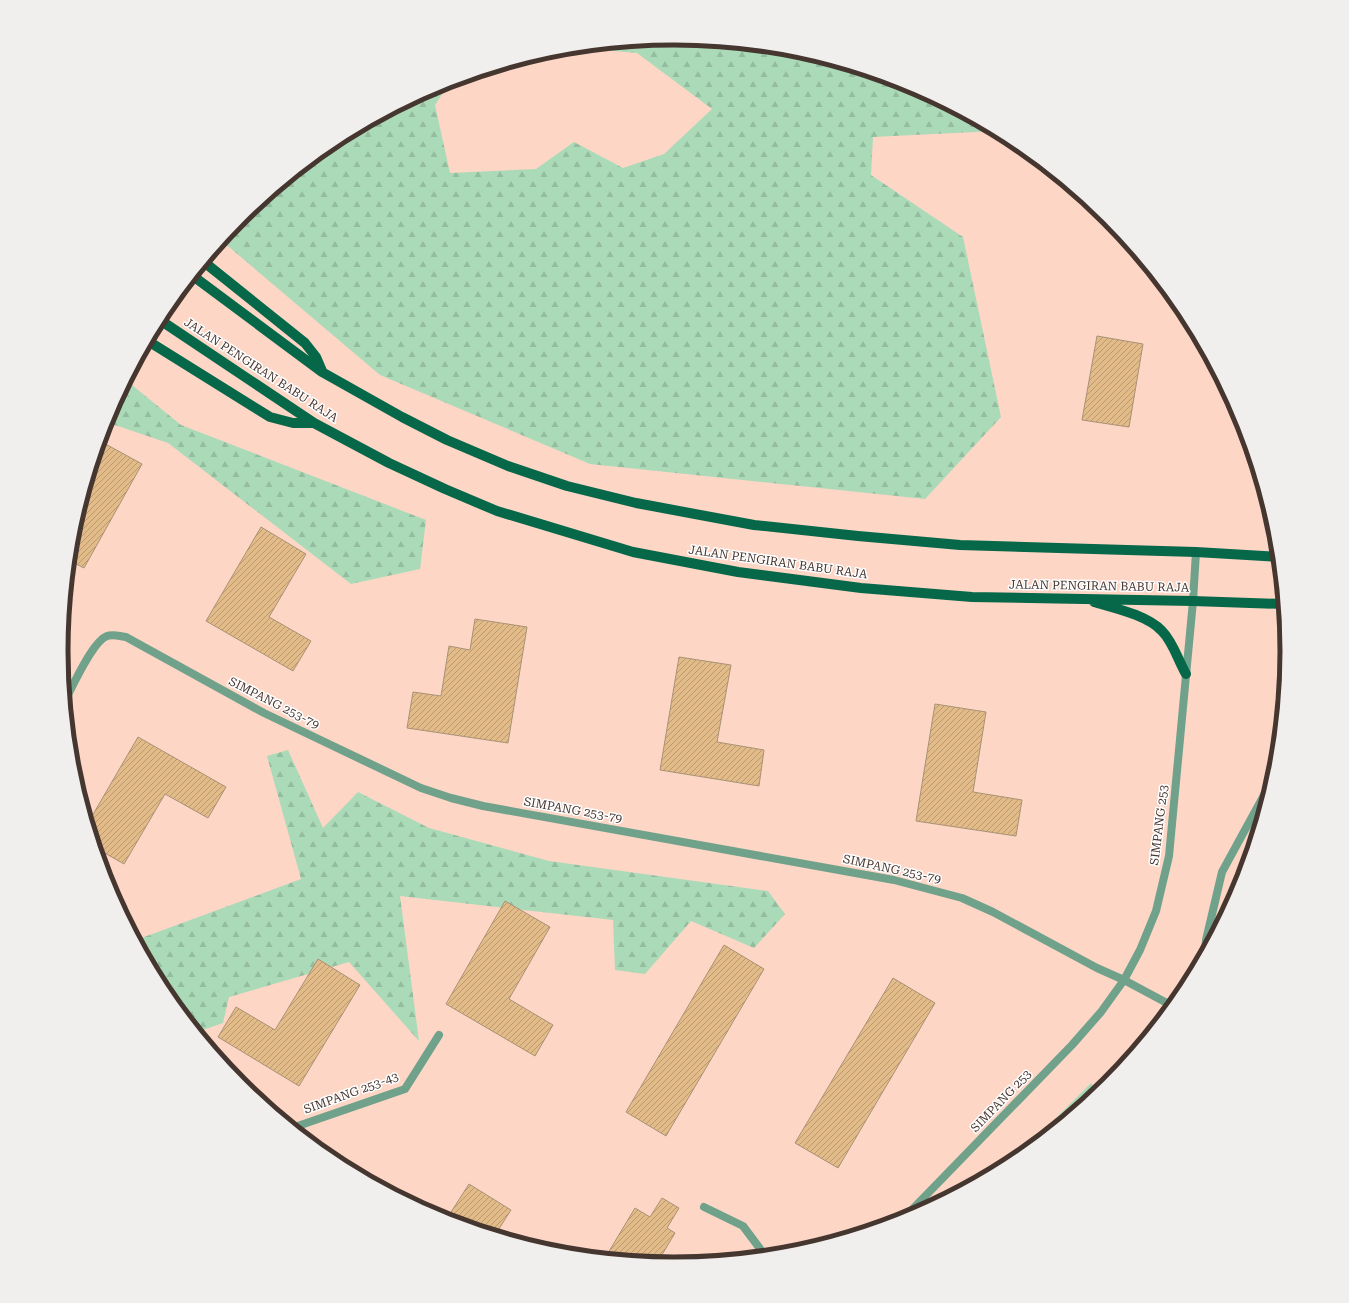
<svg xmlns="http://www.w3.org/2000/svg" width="1349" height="1303" viewBox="0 0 1349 1303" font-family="'Roboto Serif',serif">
  <defs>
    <pattern id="forest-firs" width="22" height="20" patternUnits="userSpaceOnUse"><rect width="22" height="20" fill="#abdab8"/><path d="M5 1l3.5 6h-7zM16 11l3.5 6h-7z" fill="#94bc9e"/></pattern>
    <pattern id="building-hatch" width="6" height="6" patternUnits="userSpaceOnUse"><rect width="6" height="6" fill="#e2bb89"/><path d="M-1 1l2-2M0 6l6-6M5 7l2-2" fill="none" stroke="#b99970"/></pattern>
  </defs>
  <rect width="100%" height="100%" fill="#fdd6c6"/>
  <path fill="url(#forest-firs)" d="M675 38 794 50 909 85 995 131 873 137 871 175 963 237 1001 417 925 499 590 464 380 375 222 241 241 218 334 141 440 85 450 82 435 105 450 173 536 169 574 142 623 168 664 154 712 109 637 53 591 49 586 47Z
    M127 381 181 425 426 520 420 569 351 584 168 443 106 422Z
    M288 750 323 828 358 792 429 828 549 861 768 891 785 914 754 948 691 921 645 974 615 970 613 920 400 896 419 1041 349 962 229 997 223 1023 197 1032 164 992 136 940 301 879 267 756Z
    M1091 1083 1098 1093 1039 1142 1034 1140Z"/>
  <path fill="url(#building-hatch)" stroke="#a99275" d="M1097 336 1143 344 1129 427 1082 420Z
    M100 441 142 464 84 568 70 561 73 532Z
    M261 527 306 554 269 617 311 641 293 671 206 621Z
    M475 619 527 627 508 743 407 728 413 692 441 696 449 646 470 650Z
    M679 657 731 665 717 742 764 750 759 786 660 770Z
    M935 704 986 712 973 792 1022 800 1016 836 916 821Z
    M138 737 226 787 208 818 165 794 124 864 96 848 88 823Z
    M505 901 550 927 509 999 553 1025 535 1056 446 1004Z
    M724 945 764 969 666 1136 626 1112Z
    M318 959 360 985 299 1086 218 1037 236 1007 275 1030Z
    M893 978 935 1003 838 1168 795 1143Z
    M469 1184 511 1210 495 1235 446 1220Z
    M662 1198 679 1208 667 1228 675 1233 657 1263 605 1258 635 1208 650 1217Z"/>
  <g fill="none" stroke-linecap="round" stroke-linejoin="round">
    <path stroke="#70a18a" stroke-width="8" d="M1205 954 1206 940 1222 872 1275 775"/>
    <path stroke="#70a18a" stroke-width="8" d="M66 699C73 685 93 641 107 636 113 634 119 636 126 637L264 713 421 788 451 798 483 806 894 880 962 898 993 912 1097 968 1124 980 1165 1002 1174 1005
      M292 1128 405 1089 439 1035
      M704 1207 743 1226 761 1250 758 1257
      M901 1221 1072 1045 1101 1012 1124 980 1140 950 1156 911 1169 856 1193 601 1196 552"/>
    <path stroke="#076749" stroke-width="10" d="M204 262 305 343 316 357 322 371
      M193 276 322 372 402 417 447 440 508 466 567 486 636 503 754 525 858 536 960 545 1196 552 1279 557
      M160 320 314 423 389 463 445 489 497 511 633 552 738 572 861 588 972 597 1193 601 1283 604
      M148 341 270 417 293 423H314
      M1094 602C1114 608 1147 615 1162 631 1173 642 1178 660 1186 674"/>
  </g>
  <g text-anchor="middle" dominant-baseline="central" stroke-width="3" stroke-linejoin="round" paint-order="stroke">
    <g font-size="12" fill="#463630" stroke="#fff">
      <text transform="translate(261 370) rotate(33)">JALAN PENGIRAN BABU RAJA</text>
      <text transform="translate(778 562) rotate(8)">JALAN PENGIRAN BABU RAJA</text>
      <text transform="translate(1099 586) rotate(1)">JALAN PENGIRAN BABU RAJA</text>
      <text transform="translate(274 703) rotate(27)">SIMPANG 253-79</text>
      <text transform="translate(573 810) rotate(10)">SIMPANG 253-79</text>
      <text transform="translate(1159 825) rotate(-83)">SIMPANG 253</text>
      <text transform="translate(892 869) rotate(12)">SIMPANG 253-79</text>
      <text transform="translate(351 1093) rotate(-20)">SIMPANG 253-43</text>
      <text transform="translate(1001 1101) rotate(-46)">SIMPANG 253</text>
    </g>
  </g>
  <path d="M0 0H1349V1303H0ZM68 651a606 606 0 1 1 1212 0a606 606 0 1 1-1212 0Z" fill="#f0efee" fill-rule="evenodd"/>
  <path fill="none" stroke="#463630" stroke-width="5" d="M68 651a606 606 0 1 1 1212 0a606 606 0 1 1-1212 0Z"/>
</svg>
